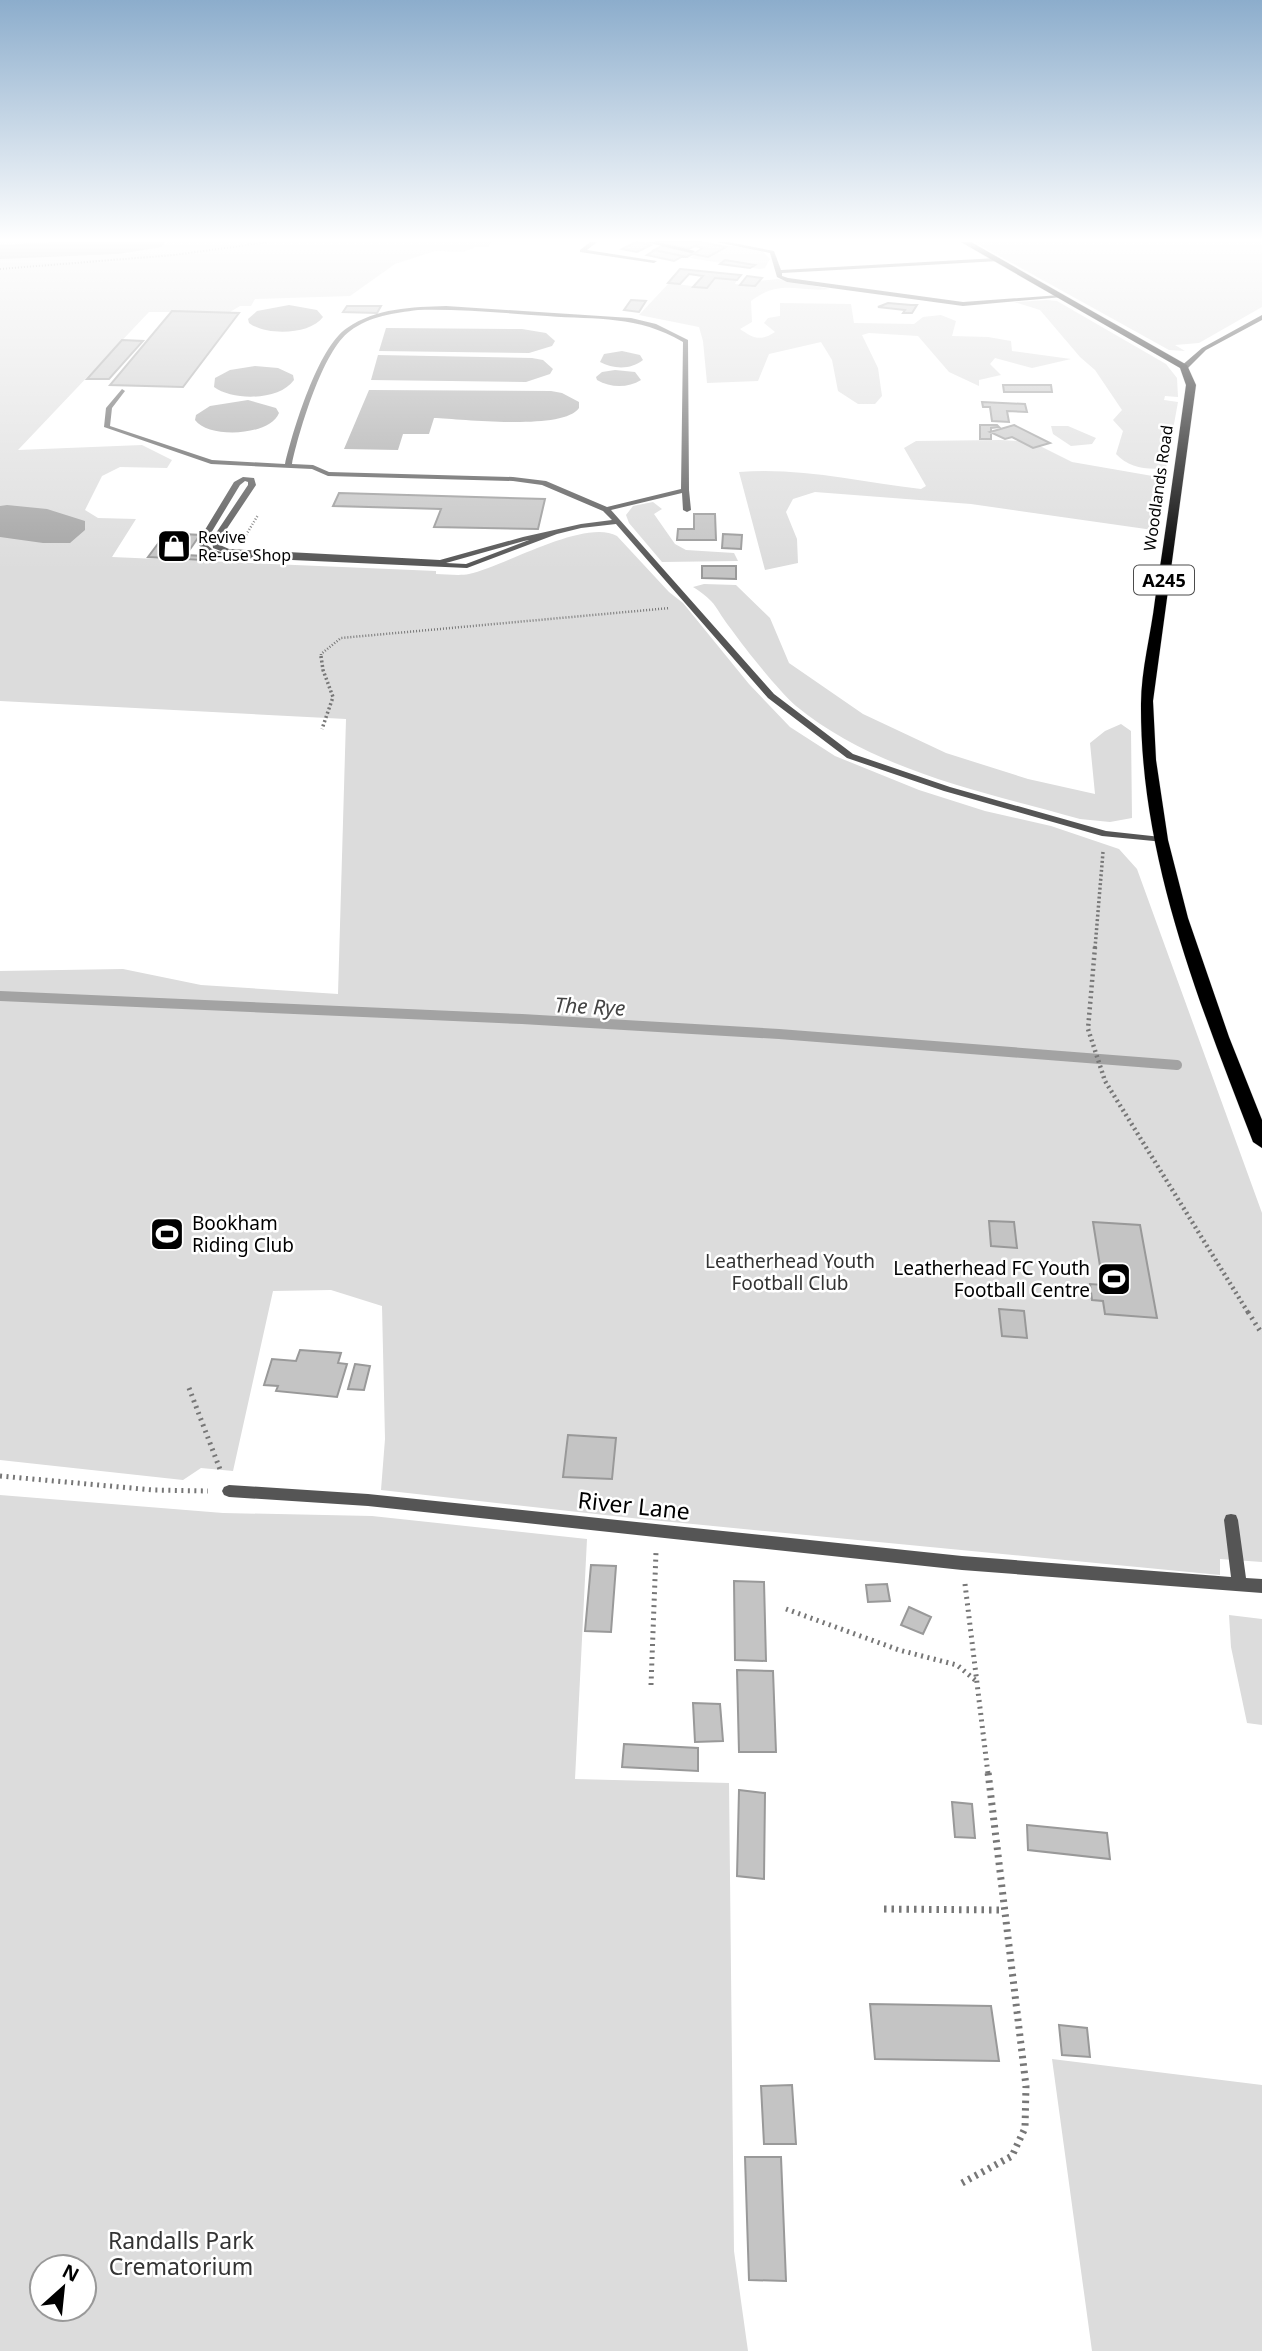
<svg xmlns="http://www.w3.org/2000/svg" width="1262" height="2351" viewBox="0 0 1262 2351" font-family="'Noto Sans',sans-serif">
  <rect width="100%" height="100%" fill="#fff"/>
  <path fill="#dcdcdc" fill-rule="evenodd" d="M0 242H121L109 243 98 250 173 242H491L488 247H476L463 252 435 251 395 264 350 296 255 299 251 306H240L230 312H149L18 450 142 445 172 460 167 468 120 467 102 476 85 510 98 518 136 519 112 557 436 571V574C446 574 459 576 469 574 505 566 585 518 617 536L669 592 683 603 749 684 790 727 835 756 919 790 985 811 1051 826 1119 849 1137 869 1262 1213V1562L1220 1559V1575L641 1519 381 1490 385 1439 382 1306 331 1290 273 1291 233 1471 201 1468 183 1480 0 1460V971L123 969 201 985 338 994 346 719 0 701Z
    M974 242H1262V307L1199 343 1175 345 1185 351 1169 350Z
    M724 245 761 250 770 259 765 268 760 269 690 258 697 254 708 257 725 248 721 246Z
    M715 278 737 280 735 284 755 286 759 281 778 279 830 289C800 293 781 278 751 301L752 322 740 329C753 338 760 342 775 332L764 323 768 318 780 316V303L851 304 854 323 914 324 923 317 941 315 956 321 952 336 988 337 1011 341 1012 351 1071 359 1032 368 995 358 990 364 1001 375 979 380V386L949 372 918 336 869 333 862 335 878 368 882 396 875 404H858L838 391 832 360 821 342 769 354 758 381 707 383 703 341 699 327 639 315 669 283 707 288Z
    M1047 300 1057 301 1166 364 1177 378 1178 397 1165 396 1164 400 1178 402 1166 468C1147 470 1129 468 1116 454L1123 431 1113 420 1122 410 1095 370 1080 357 1040 310 1014 302Z
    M1051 426H1068L1096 438 1092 444 1071 446 1053 434Z
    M1000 440 1020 441 1033 448 1040 446 1072 462 1164 478 1153 530 971 504 815 492 793 499 786 512 797 539 798 563 765 570 739 472C800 467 861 482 921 489L926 486 904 448 916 441Z
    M653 502 662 509 654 514 675 544 686 550 734 553 738 561 662 562 629 523 626 515 633 506Z
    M704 584 736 585 770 618 789 663 863 714 946 753 1028 779 1095 794 1090 743 1105 731 1121 724 1131 731 1132 818 1110 822 1080 819C984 792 875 771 796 706 778 690 746 650 731 629 714 607 718 603 693 587Z
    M0 1495 223 1513 372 1516 587 1539 575 1779 729 1783 734 2251 748 2351H0ZM42 2267H84V2309H42Z
    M1229 1615 1262 1619V1725L1247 1723 1231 1647Z
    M1052 2059 1262 2085V2351H1092Z"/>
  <path fill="#a3a3a3" d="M289 305 317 310 323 317C310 335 266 336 249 323L248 319 257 311Z
    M386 328 522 329 546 333 555 341 552 346 529 353 379 351Z
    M622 351 640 355 643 360C631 370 613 369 600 362L604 354Z
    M378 355 532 358 543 360 553 369 550 374 526 382 371 380Z
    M255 366 278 368 293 375 294 380C279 401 233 401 214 387L215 378 230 370Z
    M615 370 635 372 641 380C628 388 611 388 597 380L596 377 602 372Z
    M369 390 551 391 562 393 579 402V408C563 431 463 419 434 418L429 434H403L398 450 344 449Z
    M248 400 276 408 279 413C270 436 209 439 195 420L196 415 210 406Z
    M7 505 47 509 85 521V530L70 543H43L0 537V506Z"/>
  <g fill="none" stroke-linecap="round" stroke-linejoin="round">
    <path stroke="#a3a3a3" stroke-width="10" d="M0 996 522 1019 779 1034 1177 1065"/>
    <path fill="#a3a3a3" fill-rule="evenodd" d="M59 242H165L162 247 118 254 0 259V245Z"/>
  </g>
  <path fill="#c4c4c4" stroke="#999" stroke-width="2" d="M636 242H638L651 245 637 252 622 249Z
    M655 242H702L689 249Z
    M702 242 721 246 726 247 708 257 693 254 703 248 694 246Z
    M662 246 695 253 687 257 654 250Z
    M655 250 683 256 674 261 647 255Z
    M725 260 755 265 750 268 720 264Z
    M680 269 741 275 737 280 715 278 707 288 693 287 703 276 689 274 680 284 668 283Z
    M747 276 762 278 755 286 740 285Z
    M631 300 646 301 639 312 624 310Z
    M888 303 911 305H917L912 313H903L905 310 878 307Z
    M347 306H381L377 313 343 312Z
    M172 311 239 313 183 387 110 385Z
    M122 340 143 341 109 379H87Z
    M1003 385H1051L1052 392H1004Z
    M982 402 1025 404 1027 412 1007 411 1009 422 992 421 990 407H983Z
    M980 425H997L999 427 991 428V439H980Z
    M1014 425 1050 443 1033 448 1012 437 1005 439 990 432Z
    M339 493 545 499 538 529 434 527 441 509 333 506Z
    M694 514H715L716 540H677L678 529H694Z
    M166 533 200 535 186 555 203 556 201 560 148 557Z
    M723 534 742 535 741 549 722 548Z
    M702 566H736V579L702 578Z
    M989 1221 1014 1222 1017 1248 991 1246Z
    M1093 1222 1140 1225 1157 1318 1105 1314 1103 1301 1092 1300 1090 1284 1103 1285Z
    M999 1309 1024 1311 1027 1338 1002 1336Z
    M300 1350 341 1353 338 1363 347 1364 337 1397 276 1391 278 1386 264 1385 272 1359 296 1361Z
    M355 1364 370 1366 364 1390 348 1389Z
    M568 1435 616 1438 612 1479 563 1477Z
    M591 1565 616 1566 611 1632 585 1631Z
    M734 1581 764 1582 766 1661 735 1660Z
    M887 1584 890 1601 868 1602 866 1585Z
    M909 1607 931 1617 923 1634 901 1625Z
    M737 1670 773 1671 776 1752H739Z
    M693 1703 720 1704 723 1741 695 1742Z
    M624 1744 698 1748V1771L622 1767Z
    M739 1790 765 1793 764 1879 737 1876Z
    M952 1802 972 1804 975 1838 955 1837Z
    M1027 1825 1107 1833 1110 1859 1028 1850Z
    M870 2004 991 2006 999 2061 875 2059Z
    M1059 2025 1087 2028 1090 2057 1062 2055Z
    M792 2085 796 2144H764L761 2086Z
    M745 2157H781L786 2281 749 2280Z"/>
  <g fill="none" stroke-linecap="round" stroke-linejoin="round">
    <g stroke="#dbdbdb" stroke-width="1">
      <path id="primary" d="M961 242H971L1187 365 1196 385 1153 701 1156 760 1168 840 1188 918 1229 1037 1262 1120V1148L1253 1142C1199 1002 1140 857 1141 704 1141 670 1151 634 1155 600 1166 528 1176 457 1186 385L1180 368Z"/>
    </g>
    <path stroke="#777" stroke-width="2" stroke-dasharray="1 2" stroke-linecap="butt" d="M0 269 174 255 269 242"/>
    <path stroke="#777" stroke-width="2.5" stroke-dasharray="1 2" stroke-linecap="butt" d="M246 535 258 515
      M321 658V654L341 638 670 608"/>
    <path stroke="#777" stroke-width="3.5" stroke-dasharray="2 2.5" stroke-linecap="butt" d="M321 656 323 670 333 697 322 729
      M1095 948 1103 852"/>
    <path stroke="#777" stroke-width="4.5" stroke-dasharray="2 3.5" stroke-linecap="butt" d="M1095 947 1088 1029 1105 1081 1249 1314"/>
    <path stroke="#777" stroke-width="5" stroke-dasharray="2 4.5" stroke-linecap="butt" d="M1248 1312 1262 1334
      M189 1388 221 1472
      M0 1476 153 1490 208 1491
      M965 1584 988 1774
      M786 1609 899 1650 957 1665 975 1680
      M651 1685 656 1552"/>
    <path stroke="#777" stroke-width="7" stroke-dasharray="2.5 5" stroke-linecap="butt" d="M884 1909 1003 1910
      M962 2183 1012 2156 1025 2128 1026 2086 988 1772"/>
    <path fill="#555" fill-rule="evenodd" d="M590 242H597L587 250 657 261 654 263 580 252V250Z
      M645 242H657L695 251 692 253Z
      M716 242H728L774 251 781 270 997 258 999 261 782 273V276L788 278 963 302 1060 295 1063 297 963 306 787 282 777 277 770 253Z
      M446 306 631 318 656 324 688 340 689 490 691 510 687 512 683 510 682 493 611 510 774 694 853 754 950 787 1106 831 1161 837 1166 840 1164 842 1102 836 944 791 847 758 768 698 616 524 581 528 557 534 467 568 225 557 207 554 197 543 234 482 243 477 254 478 256 485 220 539V545L229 549 440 560 523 537 581 524 612 520 603 511 542 485 513 481 328 476 312 469 211 464 104 427 106 408 122 389 125 391 112 408 110 426 212 460 285 464C293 430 318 347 347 328 376 308 412 307 446 306ZM418 310C461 309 504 313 547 316 598 320 637 315 683 342L681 489 607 507 546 481 513 477 329 472 313 465 292 464C299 431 323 350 350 331 370 316 394 313 418 310ZM245 481 248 482V485L212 539 213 548 226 553 213 550 205 543 240 485ZM529 540 466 564 446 563 524 541Z
      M229 1485 368 1494 962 1556 1231 1577 1224 1520 1226 1515 1231 1514 1236 1515 1238 1520 1246 1578 1262 1579V1593L962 1570 368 1506 229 1497 224 1495 222 1491 224 1487Z"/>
    <path fill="#222" fill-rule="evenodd" d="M1262 315V320L1206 350 1187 369 1180 367 1202 348Z"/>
    <use href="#primary" fill="#000" fill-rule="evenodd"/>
  </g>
  <linearGradient id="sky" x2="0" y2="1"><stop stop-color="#8cadcc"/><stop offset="0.42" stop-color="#fff"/><stop offset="1" stop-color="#fff" stop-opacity="0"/></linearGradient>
  <rect width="1262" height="571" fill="url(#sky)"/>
  <defs>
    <g id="shop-square" transform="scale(1.75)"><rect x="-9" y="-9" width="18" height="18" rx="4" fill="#000" stroke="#fff"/><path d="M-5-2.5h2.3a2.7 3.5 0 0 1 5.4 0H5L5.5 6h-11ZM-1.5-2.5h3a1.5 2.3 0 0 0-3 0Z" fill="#fff"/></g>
    <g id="stadium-square" transform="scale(1.75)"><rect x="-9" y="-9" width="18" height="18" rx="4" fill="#000" stroke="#fff"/><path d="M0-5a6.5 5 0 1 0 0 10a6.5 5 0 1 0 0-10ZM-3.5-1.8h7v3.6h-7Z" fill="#fff"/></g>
  </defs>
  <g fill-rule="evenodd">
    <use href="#shop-square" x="174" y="546"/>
    <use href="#stadium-square" x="167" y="1234"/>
    <use href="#stadium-square" x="1114" y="1279"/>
  </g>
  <g text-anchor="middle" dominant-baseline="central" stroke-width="5" stroke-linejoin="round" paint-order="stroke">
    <g font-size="16" fill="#000" stroke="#fff">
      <text transform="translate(1158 488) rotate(-82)">Woodlands Road</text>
    </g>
    <g font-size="16" fill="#000" stroke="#fff" text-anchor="start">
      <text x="198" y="537">Revive<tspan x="198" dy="18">Re-use Shop</tspan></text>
    </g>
    <rect fill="#fff" stroke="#4c4c4c" stroke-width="2" x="1134" y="565.5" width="60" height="29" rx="5"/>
    <g font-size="18" font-weight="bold" fill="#000">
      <text x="1164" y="580">A245</text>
    </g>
    <g font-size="19" fill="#000" stroke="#fff" text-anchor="start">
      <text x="192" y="1223">Bookham<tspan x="192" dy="22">Riding Club</tspan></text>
      <text x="1090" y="1268" text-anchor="end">Leatherhead FC Youth<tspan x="1090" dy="22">Football Centre</tspan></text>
    </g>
    <g font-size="19" fill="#333" stroke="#fff">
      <text x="790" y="1261">Leatherhead Youth<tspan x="790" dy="22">Football Club</tspan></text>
    </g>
    <g font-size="21" font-style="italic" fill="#444" stroke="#fff">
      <text transform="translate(590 1006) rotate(3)">The Rye</text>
    </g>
    <g font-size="23" fill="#000" stroke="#fff">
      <text transform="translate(634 1505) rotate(6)">River Lane</text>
    </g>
    <g font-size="23" fill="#333" stroke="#fff">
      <text x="181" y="2240">Randalls Park<tspan x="181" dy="26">Crematorium</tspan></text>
    </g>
  </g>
  <g transform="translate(63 2288) rotate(27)"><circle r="33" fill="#ffffff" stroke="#999999" stroke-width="2"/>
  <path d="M0-5L12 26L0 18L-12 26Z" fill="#000000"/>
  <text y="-10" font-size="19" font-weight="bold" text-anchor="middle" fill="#000000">N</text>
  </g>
</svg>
